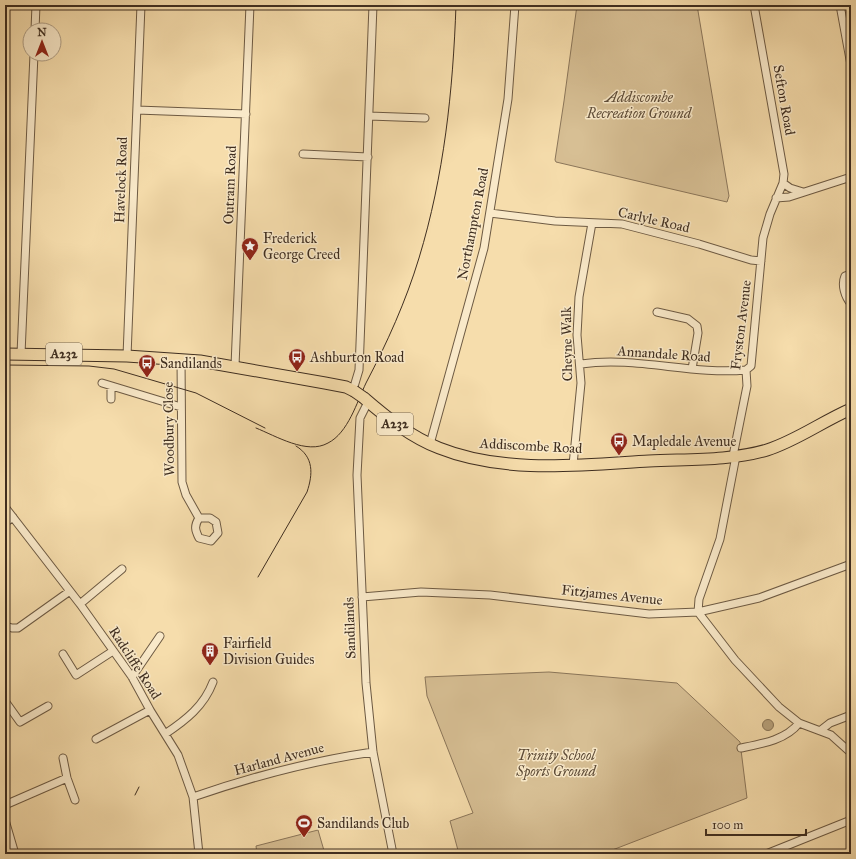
<svg xmlns="http://www.w3.org/2000/svg" width="856" height="859" viewBox="0 0 856 859" font-family="'IM FELL Great Primer',serif">
  <rect width="100%" height="100%" fill="#f6ddac"/>
  <filter id="stains"><feTurbulence type="fractalNoise" baseFrequency=".005" numOctaves="4"/><feColorMatrix values="0 0 0 0 .2 0 0 0 0 .09 0 0 0 0 .02 0 0 0 .5 -.17"/></filter>
  <radialGradient id="worn" r=".72"><stop offset=".6" stop-color="#630" stop-opacity="0"/><stop offset="1" stop-color="#630" stop-opacity=".3"/></radialGradient>
  <path fill="#d7bf94" stroke="#8b765a" d="M577 5H697L729 196 727 202 556 162 555 160 564 101Z
    M549 672 677 683 740 742 747 798 602 854H459L450 821 473 813 427 696 425 677Z
    M318 830 325 854H257L256 846Z"/>
  <path fill="#b8a27c" stroke="#887457" d="M762.5 725a5.5 5.5 0 1 1 11 0a5.5 5.5 0 1 1-11 0Z"/>
  <g fill="none" stroke-linecap="round" stroke-linejoin="round">
    <g stroke="#6d5a43" stroke-width="9">
      <path id="minor" d="M840 5 851 65
        M35 30 36 5
        M137 110 246 114
        M369 116 425 118
        M303 154 368 157
        M783 183 790 188 803 192
        M776 198 789 197 851 177
        M490 213 555 221 622 224 699 244 751 260 761 261
        M851 274 845 276C841 285 845 297 851 304
        M657 312 688 319 697 326 698 333 692 369
        M21 354 34 54
        M127 356 141 5
        M181 359 182 482 186 495 199 518H210L216 522 218 533 211 541 199 538C195 530 194 526 199 518
        M581 364C636 356 691 375 746 370
        M235 366 250 5
        M746 370 751 366 763 238 770 214 783 183 784 174 754 5
        M102 383 181 407
        M353 390 359 370 373 5
        M111 399V386
        M368 402 360 418 357 475 366 683 373 752 393 854
        M430 444 484 248 508 99 515 5
        M733 456 747 386 746 370
        M736 456 720 539 699 599 698 612 735 660 779 707 799 723 831 735 851 753
        M573 465 581 383 577 335 579 297 592 223
        M5 507 80 604 132 677 150 710 178 755 193 797 199 854
        M5 523 13 517
        M362 597 421 592 490 595 649 614 698 612 759 598 851 564
        M80 604 122 569
        M5 626 12 628H18L70 591
        M63 654 76 675 113 651
        M132 677 160 636
        M5 701 20 722 48 706
        M821 730 830 723 851 715
        M165 734C186 720 204 706 213 682
        M96 739 150 710
        M741 748C761 744 786 740 799 723
        M63 758 67 778 75 800
        M193 797C251 777 311 761 373 752
        M5 805 67 778
        M5 820 15 854
        M766 854 851 820"/>
    </g>
    <g stroke="#3f2e20" stroke-width="13">
      <path id="highway" d="M5 354 127 356 200 361 325 383 346 387 354 391
        M364 398C387 418 411 437 439 448 504 474 581 465 649 461 688 459 730 461 767 450 796 441 823 421 851 409"/>
    </g>
    <use href="#minor" stroke="#f9e9c9" stroke-width="7"/>
    <use href="#highway" stroke="#f6ddac" stroke-width="11"/>
    <path stroke="#3f2e20" stroke-width="1" d="M5 365 89 366 114 369 196 393 265 428
      M256 428C276 436 307 455 328 443 348 433 357 402 366 383 387 343 406 301 419 258 444 176 453 91 456 5
      M258 577 307 492C313 474 314 457 296 446
      M135 795 139 787"/>
    <g stroke="#3f2e20" stroke-width="13" stroke-linecap="butt">
      <path id="highway-bridge" d="M354 391 364 398"/>
    </g>
    <use href="#highway-bridge" stroke="#f6ddac" stroke-width="11"/>
  </g>
  <defs>
    <g id="sight-pin" transform="scale(0.9)"><path d="M0 17L-7.5 6A9.5 9.5 0 1 1 7.5 6Z" fill="#8f2418" stroke="#f9e9c9"/><path d="M0-6L1.8-2.2L6-1.7L2.9 1.2L3.7 5.4L0 3.3L-3.7 5.4L-2.9 1.2L-6-1.7L-1.8-2.2Z" fill="#fff"/></g>
    <g id="bus-pin" transform="scale(0.9)"><path d="M0 17L-7.5 6A9.5 9.5 0 1 1 7.5 6Z" fill="#8f2418" stroke="#f9e9c9"/><path d="M-5-6H5V4H4V6H2V4H-2V6H-4V4H-5ZM-3.5-4V0h7V-4ZM-3.5 1.2v1.5H-2V1.2ZM2 1.2v1.5H3.5V1.2Z" fill="#fff"/></g>
    <g id="building-pin" transform="scale(0.9)"><path d="M0 17L-7.5 6A9.5 9.5 0 1 1 7.5 6Z" fill="#8f2418" stroke="#f9e9c9"/><path d="M-4-6H4V6H1V3H-1V6H-4ZM-2.5-4.3h1.7v1.8h-1.7ZM.8-4.3h1.7v1.8H.8ZM-2.5-1h1.7V.8h-1.7ZM.8-1h1.7V.8H.8Z" fill="#fff"/></g>
    <g id="stadium-pin" transform="scale(0.9)"><path d="M0 17L-7.5 6A9.5 9.5 0 1 1 7.5 6Z" fill="#8f2418" stroke="#f9e9c9"/><path d="M0-5a6.5 5 0 1 0 0 10a6.5 5 0 1 0 0-10ZM-3.5-1.8h7v3.6h-7Z" fill="#fff"/></g>
  </defs>
  <g fill-rule="evenodd">
    <use href="#sight-pin" x="250" y="246"/>
    <use href="#bus-pin" x="297" y="357"/>
    <use href="#bus-pin" x="147" y="363"/>
    <use href="#bus-pin" x="619" y="441"/>
    <use href="#building-pin" x="210" y="651"/>
    <use href="#stadium-pin" x="304" y="823"/>
  </g>
  <g text-anchor="middle" dominant-baseline="central" stroke-width="3" stroke-linejoin="round" paint-order="stroke">
    <g fill="#f9e9c9" stroke="#776653" stroke-width="1">
      <rect x="46" y="343" width="36" height="22" rx="3"/>
      <rect x="377" y="413" width="36" height="22" rx="3"/>
    </g>
    <g font-size="13" font-weight="bold" fill="#3f2e20">
      <text x="64" y="354">A232</text>
      <text x="395" y="424">A232</text>
    </g>
    <g font-size="14" font-style="italic" fill="#5d4b37" stroke="#f9e9c9">
      <text x="639" y="97">Addiscombe<tspan x="639" dy="16">Recreation Ground</tspan></text>
      <text x="556" y="755">Trinity School<tspan x="556" dy="16">Sports Ground</tspan></text>
    </g>
    <g font-size="14" fill="#3f2e20" stroke="#f9e9c9">
      <text transform="translate(784 100) rotate(80)">Sefton Road</text>
      <text transform="translate(121 180) rotate(-88)">Havelock Road</text>
      <text transform="translate(230 185) rotate(-88)">Outram Road</text>
      <text transform="translate(654 220) rotate(13)">Carlyle Road</text>
      <text transform="translate(473 224) rotate(-79)">Northampton Road</text>
      <text transform="translate(741 325) rotate(-83)">Fryston Avenue</text>
      <text transform="translate(567 344) rotate(-91)">Cheyne Walk</text>
      <text transform="translate(664 354) rotate(4)">Annandale Road</text>
      <text transform="translate(169 429) rotate(-91)">Woodbury Close</text>
      <text transform="translate(531 446) rotate(3)">Addiscombe Road</text>
      <text transform="translate(612 595) rotate(6)">Fitzjames Avenue</text>
      <text transform="translate(350 628) rotate(-92)">Sandilands</text>
      <text transform="translate(135 663) rotate(57)">Radcliffe Road</text>
      <text transform="translate(279 759) rotate(-15)">Harland Avenue</text>
    </g>
    <g font-size="14" fill="#3f2e20" stroke="#f9e9c9" text-anchor="start">
      <text x="263" y="238">Frederick<tspan x="263" dy="16">George Creed</tspan></text>
      <text x="310" y="357">Ashburton Road</text>
      <text x="160" y="363">Sandilands</text>
      <text x="632" y="441">Mapledale Avenue</text>
      <text x="223" y="643">Fairfield<tspan x="223" dy="16">Division Guides</tspan></text>
      <text x="317" y="823">Sandilands Club</text>
    </g>
  </g>
  <rect width="856" height="859" fill="none" stroke="#f6ddac" stroke-width="20"/>
  <rect x="6" y="6" width="844" height="847" fill="none" stroke="#3f2e20" stroke-width="2"/>
  <rect x="10" y="10" width="836" height="839" fill="none" stroke="#3f2e20"/>
  <g transform="translate(42 42)"><circle r="19" fill="#f9e9c9" stroke="#af9e85"/>
  <path d="M0-3L7 15L0 10L-7 15Z" fill="#8f2418"/>
  <text y="-6" font-size="11" font-weight="bold" text-anchor="middle" fill="#3f2e20">N</text>
  </g>
  <path d="M706 829v6h100v-6" fill="none" stroke="#3f2e20" stroke-width="2"/>
  <text x="712" y="829" font-size="12" fill="#3f2e20" stroke="#f9e9c9" stroke-width="3" paint-order="stroke">100 m</text>
  <rect width="100%" height="100%" filter="url(#stains)"/>
  <rect width="100%" height="100%" fill="url(#worn)"/>
</svg>
